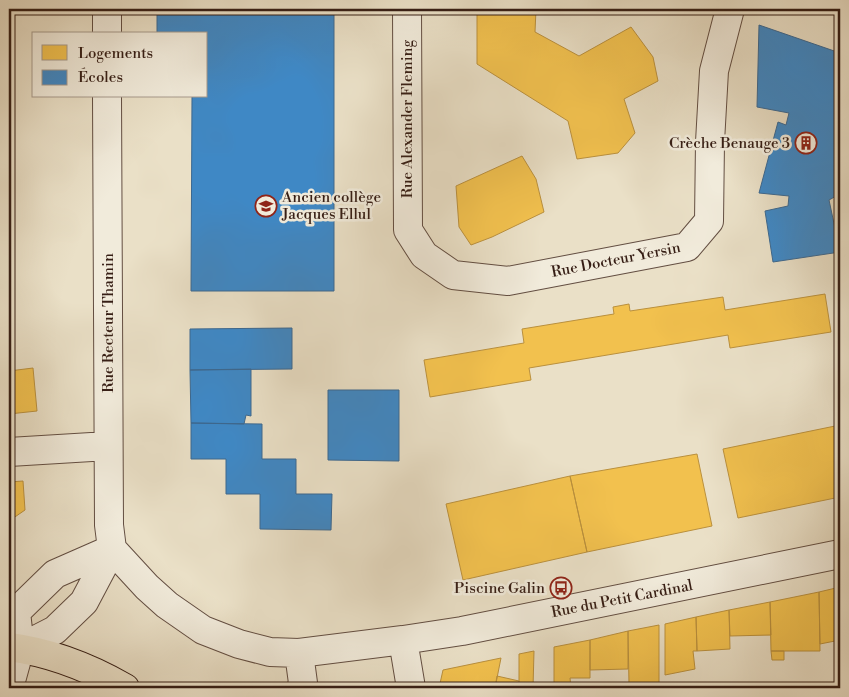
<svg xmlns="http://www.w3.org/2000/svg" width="849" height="697" viewBox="0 0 849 697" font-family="'Libre Bodoni',serif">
  <rect width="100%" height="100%" fill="#eae0c7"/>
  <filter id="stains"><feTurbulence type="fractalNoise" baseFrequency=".004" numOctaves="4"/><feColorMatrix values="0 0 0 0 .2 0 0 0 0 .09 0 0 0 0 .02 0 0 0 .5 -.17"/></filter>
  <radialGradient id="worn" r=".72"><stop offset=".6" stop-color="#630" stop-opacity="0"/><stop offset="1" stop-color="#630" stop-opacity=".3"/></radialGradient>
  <path fill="#f2c14e" stroke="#ba903d" d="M477 9H536L535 32 579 56 631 27 653 57 658 81 624 99 635 133 618 153 577 159 568 121 477 64Z
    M522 156 536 179 544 212 492 237 471 245 459 227 456 186Z
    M825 294 831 332 730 348 728 335 529 368 531 380 430 397 424 360 524 343 522 329 614 314 613 307 629 304 630 311 723 297 725 310Z
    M33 368 37 411 9 414V371Z
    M840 425V497L738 518 723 449Z
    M697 454 712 526 587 552 570 476Z
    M570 476 587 552 463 580 446 504Z
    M23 481 25 510 9 521V482Z
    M840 587V640L820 644 819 592Z
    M819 592 820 651H771L770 602Z
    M770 602 771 635 730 636 729 610Z
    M729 610 730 649 697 651 696 617Z
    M696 617 697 651H693L695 669 665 675V624Z
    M659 625V683L629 684 628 631Z
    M628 631V669L590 670V640Z
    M590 640V678H570L571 688H554V647Z
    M534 651 533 688H519V654Z
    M771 651H784V660H772Z
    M501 658 495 688H439L443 670Z
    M497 676 519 681V688H495Z"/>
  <path fill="#3f88c5" stroke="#3c6890" d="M157 9H334V291H191L192 96H206V34H157Z
    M759 25 840 53V139L839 147H840V186L838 195 829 200 840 252 773 262 765 211 788 206 789 196 759 193 778 122 786 125 789 113 757 107Z
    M292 328V369L190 370V329Z
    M251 369V416L246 415 244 424 191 423 190 370Z
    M328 390H399V461L328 460Z
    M191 423 262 424V459H296V494H332L331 530 260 529V494H226V459H191Z"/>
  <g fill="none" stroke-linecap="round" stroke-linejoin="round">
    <g stroke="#634e42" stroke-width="30">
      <path id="minor" d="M107 9V34
        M407 9 408 230 424 255 453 275 508 281 687 247 709 221 710 142 714 71 730 9
        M107 96 109 525 112 549
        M9 452 108 446
        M112 549 147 587 167 605 203 630 239 644 270 652 299 653 403 640 462 631 840 554
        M403 640 411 688
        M20 648 55 630 84 602 112 549
        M299 653 303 683 301 688
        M9 688 20 648 16 612 55 574 112 549"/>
    </g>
    <g stroke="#361e15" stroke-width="30">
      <path id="major" d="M9 647C49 652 90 668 125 688"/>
    </g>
    <use href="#minor" stroke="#f1ebdb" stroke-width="28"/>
    <use href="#major" stroke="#eae0c7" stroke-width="28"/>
  </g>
  <defs>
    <g id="building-ring" transform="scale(1.125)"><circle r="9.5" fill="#f1ebdb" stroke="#8f2418" stroke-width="1.5"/><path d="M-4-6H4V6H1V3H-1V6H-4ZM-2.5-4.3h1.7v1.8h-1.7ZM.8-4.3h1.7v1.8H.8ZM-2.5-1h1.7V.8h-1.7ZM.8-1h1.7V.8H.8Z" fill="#8f2418"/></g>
    <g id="school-ring" transform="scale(1.125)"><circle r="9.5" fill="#f1ebdb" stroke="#8f2418" stroke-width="1.5"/><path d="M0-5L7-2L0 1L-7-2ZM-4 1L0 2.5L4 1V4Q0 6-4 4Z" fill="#8f2418"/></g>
    <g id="bus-ring" transform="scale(1.125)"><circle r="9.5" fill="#f1ebdb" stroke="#8f2418" stroke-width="1.5"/><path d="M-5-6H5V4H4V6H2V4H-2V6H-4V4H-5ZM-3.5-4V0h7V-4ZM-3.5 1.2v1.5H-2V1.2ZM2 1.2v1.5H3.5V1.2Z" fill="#8f2418"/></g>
  </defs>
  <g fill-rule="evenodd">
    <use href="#building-ring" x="806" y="143"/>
    <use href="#school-ring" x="266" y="206"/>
    <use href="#bus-ring" x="561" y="588"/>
  </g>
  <g text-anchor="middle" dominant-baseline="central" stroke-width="5" stroke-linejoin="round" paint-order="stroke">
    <g font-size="15" fill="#361e15" stroke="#f1ebdb">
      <text transform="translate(407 119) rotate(-90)">Rue Alexander Fleming</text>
      <text transform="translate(616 260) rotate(-11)">Rue Docteur Yersin</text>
      <text transform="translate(108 323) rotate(-90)">Rue Recteur Thamin</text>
      <text transform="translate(622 599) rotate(-11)">Rue du Petit Cardinal</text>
    </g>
    <g font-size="15" fill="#361e15" stroke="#f1ebdb" text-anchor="end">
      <text x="790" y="143">Crèche Benauge 3</text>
      <text x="282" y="197" text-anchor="start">Ancien collège<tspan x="282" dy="17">Jacques Ellul</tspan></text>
      <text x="545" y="588">Piscine Galin</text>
    </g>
  </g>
  <rect width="849" height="697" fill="none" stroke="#eae0c7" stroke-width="30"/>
  <rect x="10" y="10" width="829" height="677" fill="none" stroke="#361e15" stroke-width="2.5"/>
  <rect x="15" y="15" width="819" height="667" fill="none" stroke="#361e15"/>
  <rect x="32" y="32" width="175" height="65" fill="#f1ebdb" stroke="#a6998c"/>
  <rect x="42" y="45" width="25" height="15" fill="#f2c14e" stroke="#a6998c"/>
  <text x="78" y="58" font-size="15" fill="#361e15">Logements</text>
  <rect x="42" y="70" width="25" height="15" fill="#3f88c5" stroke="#a6998c"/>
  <text x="78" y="82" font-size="15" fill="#361e15">Écoles</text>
  <rect width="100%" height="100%" filter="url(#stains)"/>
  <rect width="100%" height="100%" fill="url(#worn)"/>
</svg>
